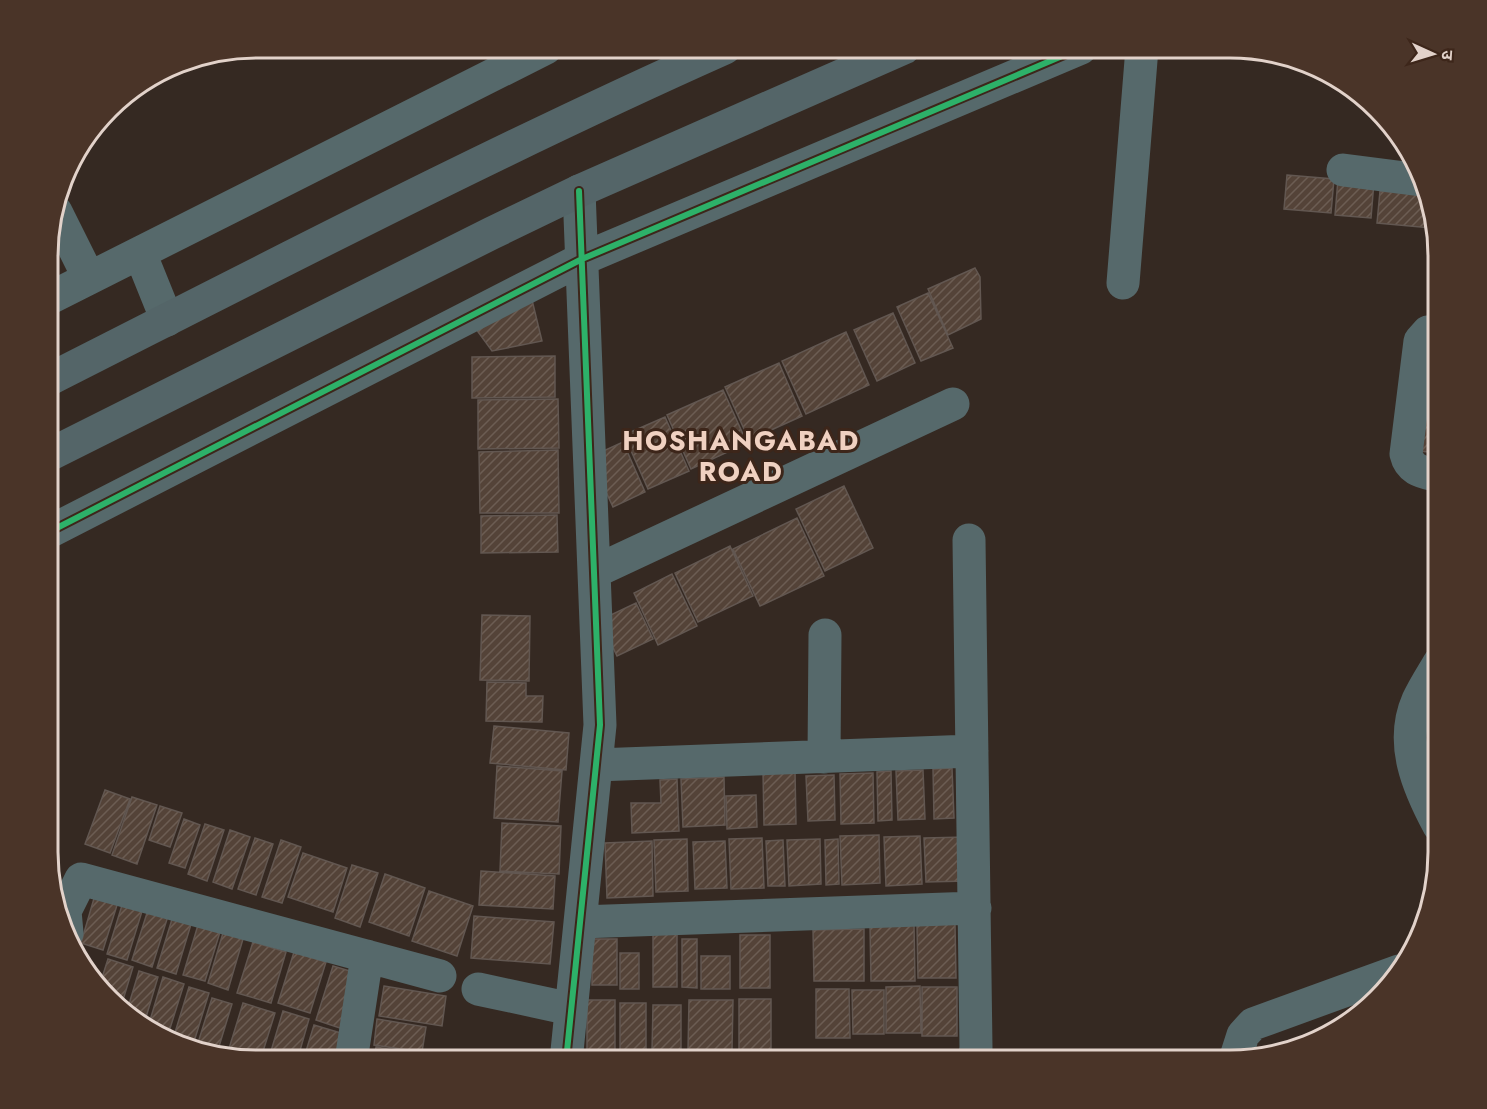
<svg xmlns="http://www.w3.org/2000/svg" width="1487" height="1109" viewBox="0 0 1487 1109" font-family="Jost,'Noto Sans Devanagari',sans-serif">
  <defs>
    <pattern id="building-hatch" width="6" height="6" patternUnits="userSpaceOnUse" patternTransform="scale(1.5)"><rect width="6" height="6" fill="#544338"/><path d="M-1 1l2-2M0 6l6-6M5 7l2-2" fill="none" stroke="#6c5d53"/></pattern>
  </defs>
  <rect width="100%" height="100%" fill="#352922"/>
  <path fill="url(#building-hatch)" stroke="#625751" stroke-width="1.5" d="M1287 175 1334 179 1331 213 1284 209Z
    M1338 179 1374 182 1371 218 1335 215Z
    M1380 191 1425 195 1431 228 1377 223Z
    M975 268 980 277 981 319 948 335 928 289Z
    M928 293 953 348 921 361 897 307Z
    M532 300 542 341 492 351 476 329Z
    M893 313 915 363 877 381 854 330Z
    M846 332 869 385 806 414 782 361Z
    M1427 344 1439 345 1435 405 1423 404Z
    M555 356V397L472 398V357Z
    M779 363 802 416 749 440 725 387Z
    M723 390 747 443 691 469 667 415Z
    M558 399 559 448 478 449V400Z
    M1423 412 1439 414V453L1419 451Z
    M665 417 689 471 648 489 624 435Z
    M623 442 645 492 613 507 590 457Z
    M558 450 559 513H480L479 452Z
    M844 486 873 548 825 571 796 509Z
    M557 515 558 552 481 553V516Z
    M797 518 824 576 760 606 733 549Z
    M730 546 753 596 698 622 675 573Z
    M672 574 697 626 658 645 634 593Z
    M636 603 653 639 617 656 600 620Z
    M482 615 530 616 529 681 480 680Z
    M487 682 526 683V696H543L542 722 486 721Z
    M494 726 569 733 566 770 490 763Z
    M497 766 562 771 558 822 494 818Z
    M952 768 954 818 934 819 933 769Z
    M923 770 925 819 898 820 896 771Z
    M795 771 796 824 764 825 763 772Z
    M891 771 892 820 878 821 877 772Z
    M873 773 874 823 841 824 840 774Z
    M834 775 835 820 808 821 806 776Z
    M724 777 725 825 683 827 681 779Z
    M677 779 679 831 632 833 631 803H661L660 780Z
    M105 790 130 799 110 853 85 844Z
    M756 795 757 827 727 829 726 796Z
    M132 797 157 805 137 864 112 855Z
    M160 806 182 813 170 847 149 840Z
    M184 819 200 825 185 868 169 863Z
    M502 823 561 826 559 874 500 871Z
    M205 824 224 830 207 881 188 874Z
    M230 830 250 837 232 889 213 882Z
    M879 835 880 883 842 885 840 836Z
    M920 836 922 884 886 886 884 837Z
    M966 837 967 881 926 882 924 838Z
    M255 838 273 844 256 895 238 889Z
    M762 838 764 888 731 889 729 839Z
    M687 839 688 891 656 892 654 840Z
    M820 839 821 884 789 886 787 840Z
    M838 839 839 884 826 885 825 840Z
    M281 840 301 847 282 903 262 897Z
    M783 840 785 886H768L766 841Z
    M652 841 653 896 607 898 605 843Z
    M725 841 727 888 695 889 693 842Z
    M303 853 347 868 333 912 288 897Z
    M352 865 378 873 360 927 335 918Z
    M481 871 555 876 553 909 479 905Z
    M385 874 425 888 409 936 369 922Z
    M429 891 473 906 457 956 412 941Z
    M95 895 118 902 103 950 81 943Z
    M123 902 143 908 127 960 107 954Z
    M148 910 168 916 152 967 132 960Z
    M173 916 192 921 176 974 157 968Z
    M474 916 554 922 550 964 471 958Z
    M955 924 956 978H918L917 925Z
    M198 925 220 932 205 981 183 975Z
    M914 925 915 981H871L870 926Z
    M864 929V981H814L813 930Z
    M223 933 243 939 228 990 208 983Z
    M653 934H677V987H653Z
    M740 935H770V988H740Z
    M592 939H617V985H592Z
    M682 939H697V988L682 987Z
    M253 942 286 952 271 1003 237 993Z
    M294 952 326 962 310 1013 278 1003Z
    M620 953H639V989H620Z
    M701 956H730V989H701Z
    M108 959 133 967 120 1010 100 984Z
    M333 966 363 975 346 1030 316 1020Z
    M139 971 158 977 144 1024 126 1014Z
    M163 977 184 984 167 1038 148 1027Z
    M384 986 446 996 442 1026 379 1016Z
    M920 986 921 1033H886V987Z
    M189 987 209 993 193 1045 173 1039Z
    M922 987H957V1036H922Z
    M816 989H849L850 1038H816Z
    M852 990H884V1034H853Z
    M212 998 232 1004 217 1053 197 1046Z
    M739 999H771V1055H739Z
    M587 1000H615V1050H587Z
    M689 1000H733L732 1050H688Z
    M243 1003 275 1013 260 1061H247L227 1055Z
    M620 1003H646V1050L620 1051Z
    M653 1005H681V1051H652Z
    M283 1011 309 1019 297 1061H268Z
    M377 1019 426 1027 422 1052 374 1045Z
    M314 1025 351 1036 344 1061H303Z
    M376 1047 428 1056 427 1061H374Z"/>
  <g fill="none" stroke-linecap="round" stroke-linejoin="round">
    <path stroke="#56696b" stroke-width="33" d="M1343 170 1421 180
      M56 212 89 278
      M140 253 167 320
      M1123 283 1142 48
      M50 298 546 48
      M1439 476C1423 472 1410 471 1406 454L1420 341 1428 332 1439 331
      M49 532 582 259 1081 48
      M969 540 976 1048 974 1061
      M594 572 953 404
      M824 757 825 635
      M596 765 972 751
      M1439 826C1418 787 1399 743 1418 700 1424 687 1432 675 1439 663
      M580 922 975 908
      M67 933 65 911 81 879 440 976
      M478 989 571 1009
      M1235 1060 1243 1035 1253 1024 1399 971
      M351 1061 367 956
      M566 1061 600 725 579 191"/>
    <path stroke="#546568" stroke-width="33" d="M50 379C273 266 496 150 725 48
      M49 455 492 233 579 191 904 48"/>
    <g stroke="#3d261a" stroke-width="10">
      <path id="cycleway" d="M49 532 582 259 1081 48
        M566 1061 600 725 579 191"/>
    </g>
    <use href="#cycleway" stroke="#2db169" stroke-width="6"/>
  </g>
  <g text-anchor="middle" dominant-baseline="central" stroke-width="6" stroke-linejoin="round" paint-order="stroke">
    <g font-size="27" font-weight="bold" letter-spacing="1.5" fill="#f0d1c1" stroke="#3d261a">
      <text x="741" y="440">HOSHANGABAD<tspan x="741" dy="31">ROAD</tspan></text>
    </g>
  </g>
  <path d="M0 0H1487V1109H0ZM256 58H1230A198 198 0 0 1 1428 256V852A198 198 0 0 1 1230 1050H256A198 198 0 0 1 58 852V256A198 198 0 0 1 256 58Z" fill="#4a3428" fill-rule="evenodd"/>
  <path fill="none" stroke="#e2d2ca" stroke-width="3" d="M256 58H1230A198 198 0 0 1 1428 256V852A198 198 0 0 1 1230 1050H256A198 198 0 0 1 58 852V256A198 198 0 0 1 256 58Z"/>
  <g transform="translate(1433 54) rotate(94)" stroke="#3d261a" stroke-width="4.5" paint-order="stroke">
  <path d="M0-4.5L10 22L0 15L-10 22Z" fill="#e2d2ca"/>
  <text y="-9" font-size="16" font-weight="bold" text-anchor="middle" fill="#e2d2ca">उ</text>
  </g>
</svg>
